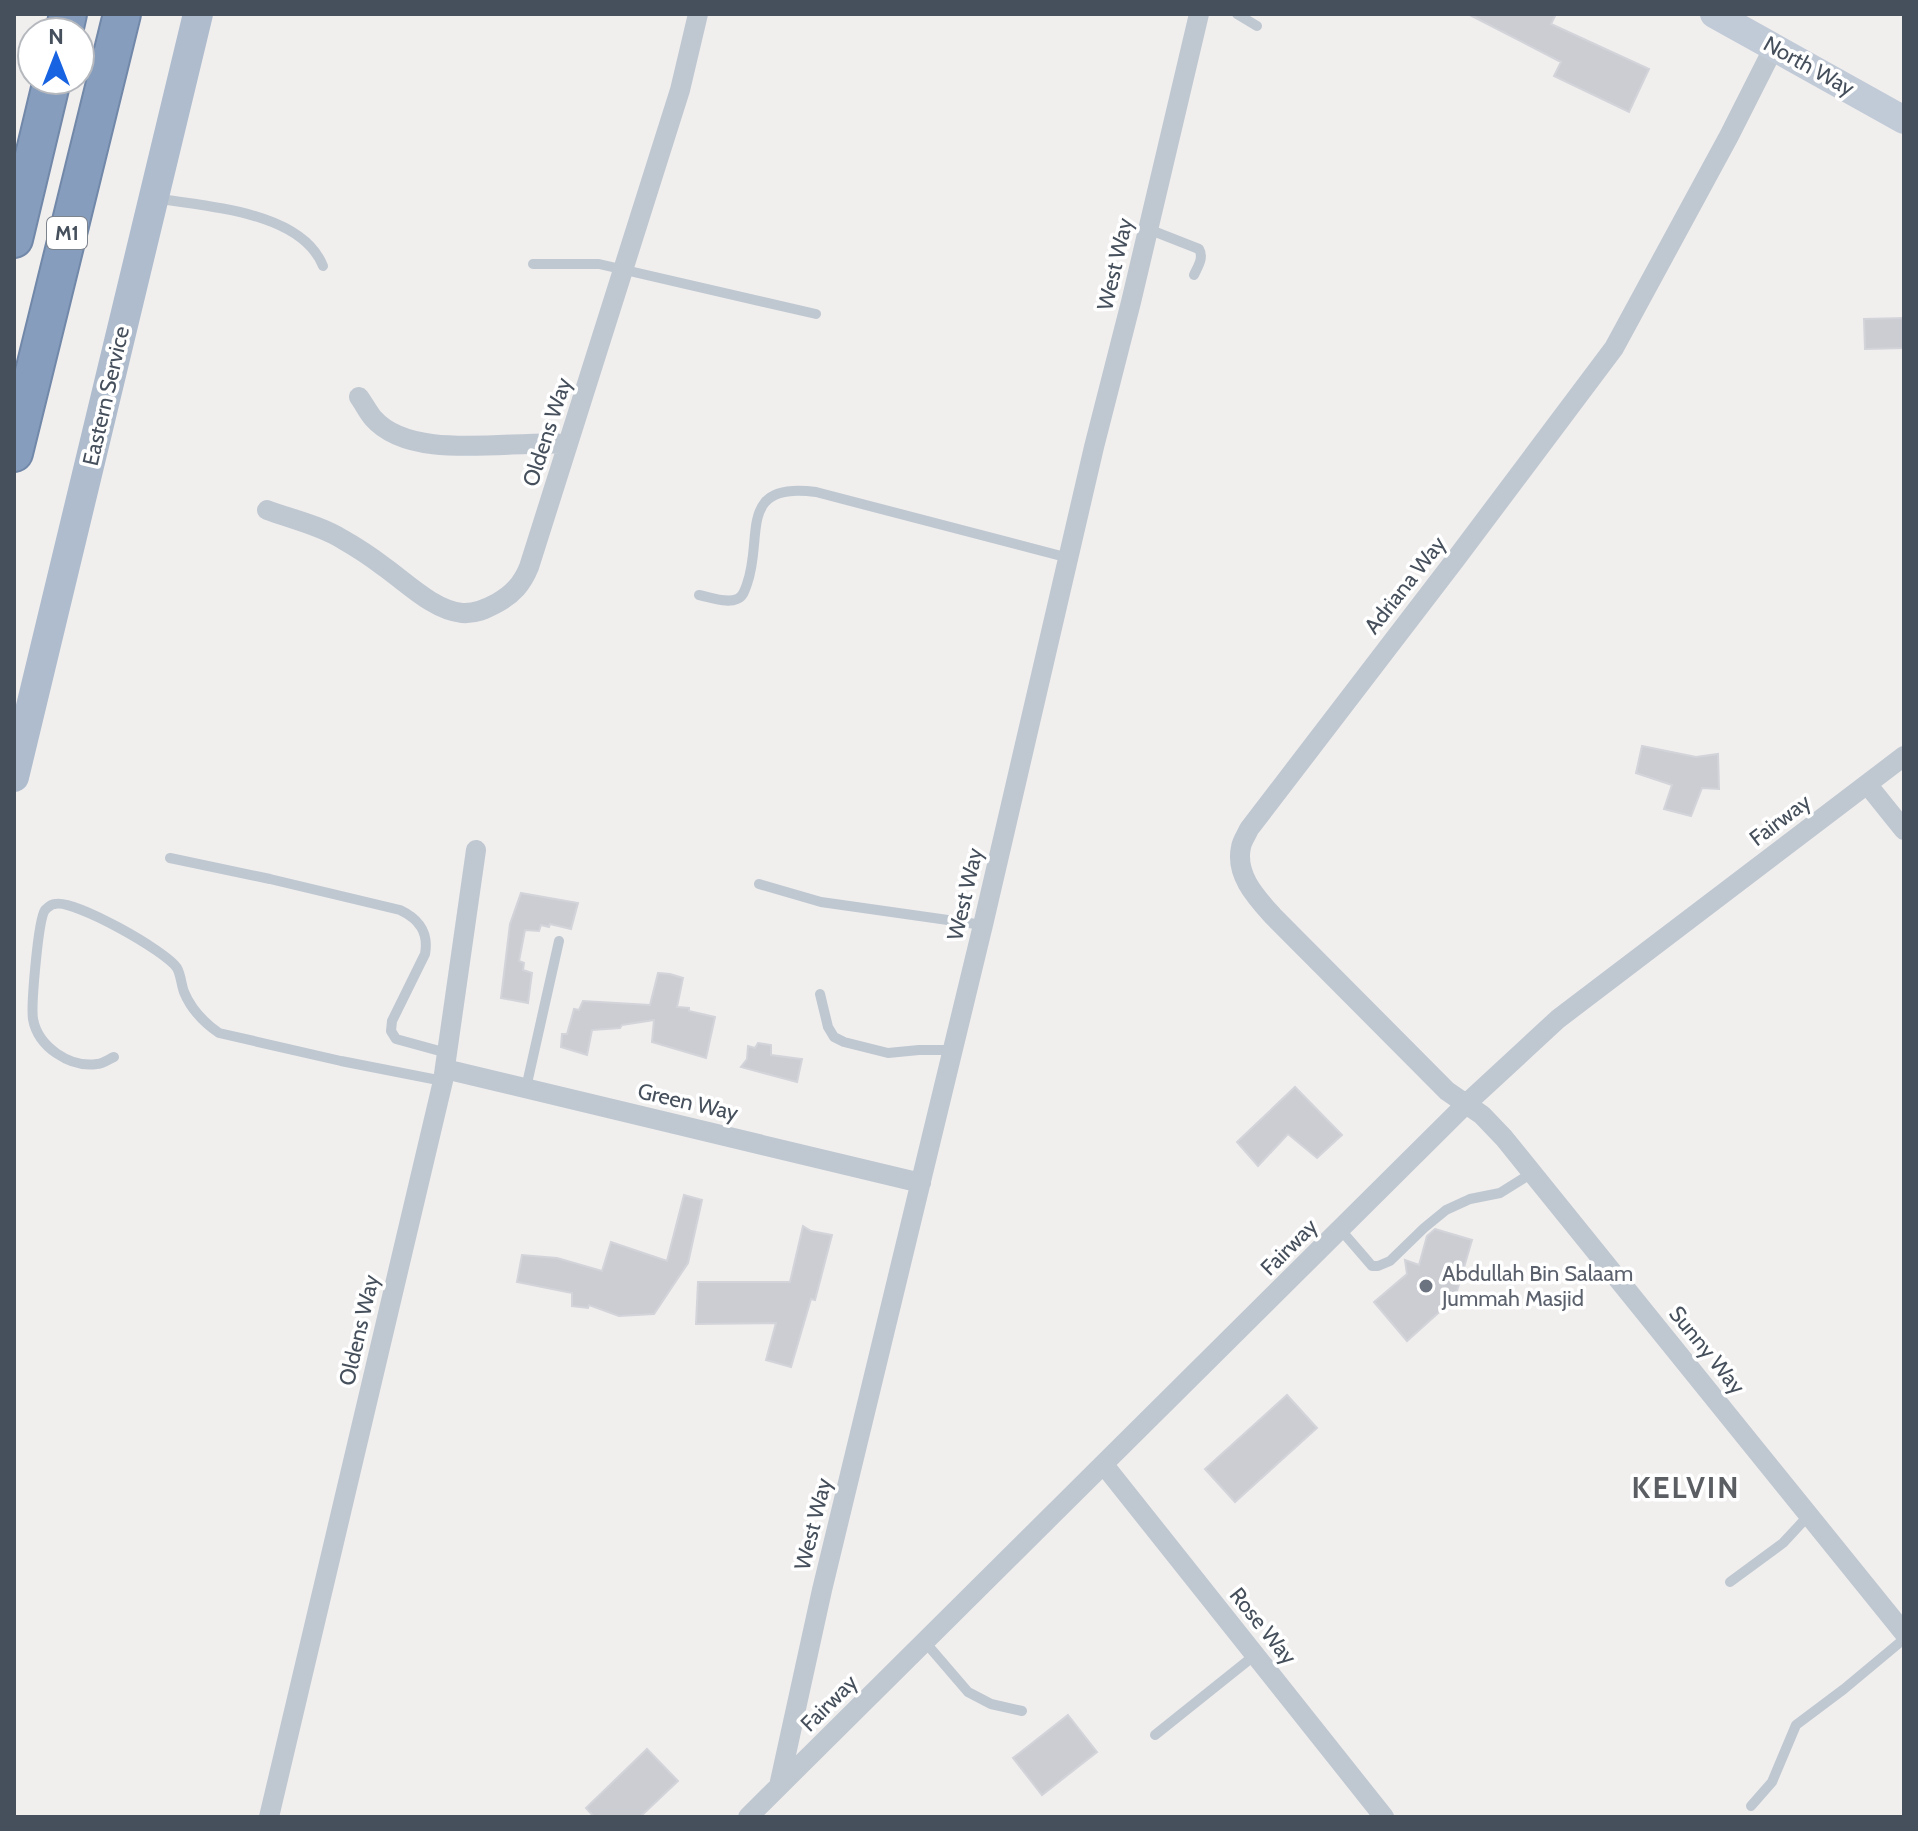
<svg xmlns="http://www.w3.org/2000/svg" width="1918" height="1831" viewBox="0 0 1918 1831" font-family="Cabin,sans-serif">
  <rect width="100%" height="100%" fill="#f1eeee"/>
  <path fill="#cbcdd3" stroke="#d2d4da" stroke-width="2" d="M1468 14H1556L1551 24 1649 69 1629 112 1554 76 1561 62Z
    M1904 318V348L1865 349 1864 319Z
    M1642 746 1696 757 1718 754 1719 789 1702 788 1691 816 1664 809 1672 785 1636 773Z
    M521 893 578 903 571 929 550 924 549 927 541 925 539 931 525 930 519 961 524 963 523 970 532 973 528 1003 501 998 510 924Z
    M658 973 670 974 683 978 677 1007 689 1008V1011L715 1017 706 1058 652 1042 654 1020 622 1025 620 1028 592 1030 587 1055 561 1047 562 1034H567L574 1009 579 1010 583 1001 650 1005Z
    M758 1043 771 1045V1055L802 1059 797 1082 741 1067 747 1059 748 1046 755 1048Z
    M1295 1087 1342 1135 1317 1158 1288 1134 1258 1166 1237 1142Z
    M684 1195 702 1200 688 1263 654 1314 619 1316 589 1305 588 1308 572 1306V1293L517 1282 522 1255 557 1258 602 1271 611 1242 667 1261Z
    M803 1226 811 1231 832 1235 815 1300 811 1299 791 1367 766 1360 776 1323 696 1324 698 1282H790Z
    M1435 1229 1472 1240 1455 1298 1407 1341 1374 1302 1407 1274 1405 1260 1419 1265 1427 1236Z
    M1287 1395 1317 1428 1235 1502 1205 1469Z
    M1068 1715 1097 1752 1042 1795 1013 1758Z
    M647 1749 678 1781 640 1817H594L586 1808Z"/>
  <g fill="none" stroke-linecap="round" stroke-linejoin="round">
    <g stroke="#7188a9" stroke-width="40">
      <path id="highway" d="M64 32 68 14
        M14 239 52 80
        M14 453 122 14"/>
    </g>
    <path stroke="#bfc8d1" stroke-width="10" d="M1237 14 1257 26
      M155 198C207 207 301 211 323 266
      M1148 229 1199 249C1204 258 1198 266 1194 275
      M533 264H599L816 314
      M699 595C709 597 727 604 737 599 743 597 745 590 747 584 764 538 736 481 816 492L1069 558
      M170 858 270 879 400 910C419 919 429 932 425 954L392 1021 391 1031 396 1039 447 1053
      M759 884 821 902 983 925
      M820 994 828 1027 834 1037 844 1042 888 1053 919 1050H953
      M114 1057C109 1059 103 1064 97 1064 70 1068 38 1047 33 1019 31 1006 38 920 45 910 47 908 52 904 55 904 74 899 166 951 177 968 181 975 181 984 184 992 191 1009 203 1022 219 1033L341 1061 443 1081
      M526 1088 559 941
      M1340 1229 1372 1266H1378L1390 1261 1424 1228 1446 1210 1470 1199 1500 1193 1532 1173
      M1730 1582 1783 1543 1809 1515
      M925 1642 968 1692 991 1704 1022 1711
      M1155 1735 1255 1655
      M1751 1806 1772 1782 1796 1725 1844 1689 1904 1639"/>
    <path stroke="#bfc8d1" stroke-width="20" d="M1774 47 1729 136 1614 348 1455 560 1249 829C1247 834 1242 841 1241 847 1235 875 1256 897 1273 916L1447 1091 1482 1115 1504 1138 1904 1633
      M359 397C364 404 368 412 373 418 412 463 513 439 568 444
      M267 510C291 519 319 525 342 539 356 547 370 556 383 566 406 582 433 610 462 613 475 614 486 609 497 603 513 594 522 584 529 567L680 90 698 14
      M1867 784 1904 830
      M445 1069 921 1183
      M1104 1465 1384 1817
      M779 1786 822 1590 983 925 1094 447 1131 302 1199 14
      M269 1817 443 1081 476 850
      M748 1817 1466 1104 1558 1019 1904 756"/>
    <path stroke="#c1cad7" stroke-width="28" d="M1714 14 1904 120"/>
    <path stroke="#aebccd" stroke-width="30" d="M14 777 198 14"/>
    <use href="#highway" stroke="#869dbd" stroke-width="36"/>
  </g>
  <circle fill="#6b7280" stroke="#fff" stroke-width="3" cx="1426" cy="1286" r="8"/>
  <g text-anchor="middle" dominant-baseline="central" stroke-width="7" stroke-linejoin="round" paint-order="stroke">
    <rect fill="#fff" stroke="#7e848d" stroke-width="2" x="47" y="217" width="40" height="32" rx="6"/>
    <g font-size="20" font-weight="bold" fill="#46505c">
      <text x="67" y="233">M1</text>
    </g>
    <g font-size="22" fill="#46505c" stroke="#fff">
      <text transform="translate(1809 66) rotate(29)">North Way</text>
      <text transform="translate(1115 264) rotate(-77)">West Way</text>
      <text transform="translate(106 396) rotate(-77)">Eastern Service</text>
      <text transform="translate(547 432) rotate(-72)">Oldens Way</text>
      <text transform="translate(1405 585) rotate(-52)">Adriana Way</text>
      <text transform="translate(1780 820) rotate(-37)">Fairway</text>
      <text transform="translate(965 894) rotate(-77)">West Way</text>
      <text transform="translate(688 1102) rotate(13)">Green Way</text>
      <text transform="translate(1289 1247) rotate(-45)">Fairway</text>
      <text transform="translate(359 1330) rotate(-77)">Oldens Way</text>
      <text transform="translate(1707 1350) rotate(51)">Sunny Way</text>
      <text transform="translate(813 1524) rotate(-76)">West Way</text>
      <text transform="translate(1263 1626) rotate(51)">Rose Way</text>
      <text transform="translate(829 1703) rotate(-45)">Fairway</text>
    </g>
    <g font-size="22" fill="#5b616d" stroke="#fff" text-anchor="start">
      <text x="1442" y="1273">Abdullah Bin Salaam<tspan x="1442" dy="25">Jummah Masjid</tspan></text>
    </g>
    <g font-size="30" font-weight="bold" letter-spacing="2" fill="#5b5e63" stroke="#fff">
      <text x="1686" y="1487">KELVIN</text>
    </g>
  </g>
  <rect width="1918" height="1831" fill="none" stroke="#46505c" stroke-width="32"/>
  <g transform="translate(56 56)"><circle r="38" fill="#ffffff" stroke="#b5b9be" stroke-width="2"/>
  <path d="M0-6L14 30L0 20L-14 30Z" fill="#1863e1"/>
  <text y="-12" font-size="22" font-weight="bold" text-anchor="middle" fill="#46505c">N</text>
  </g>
</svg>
